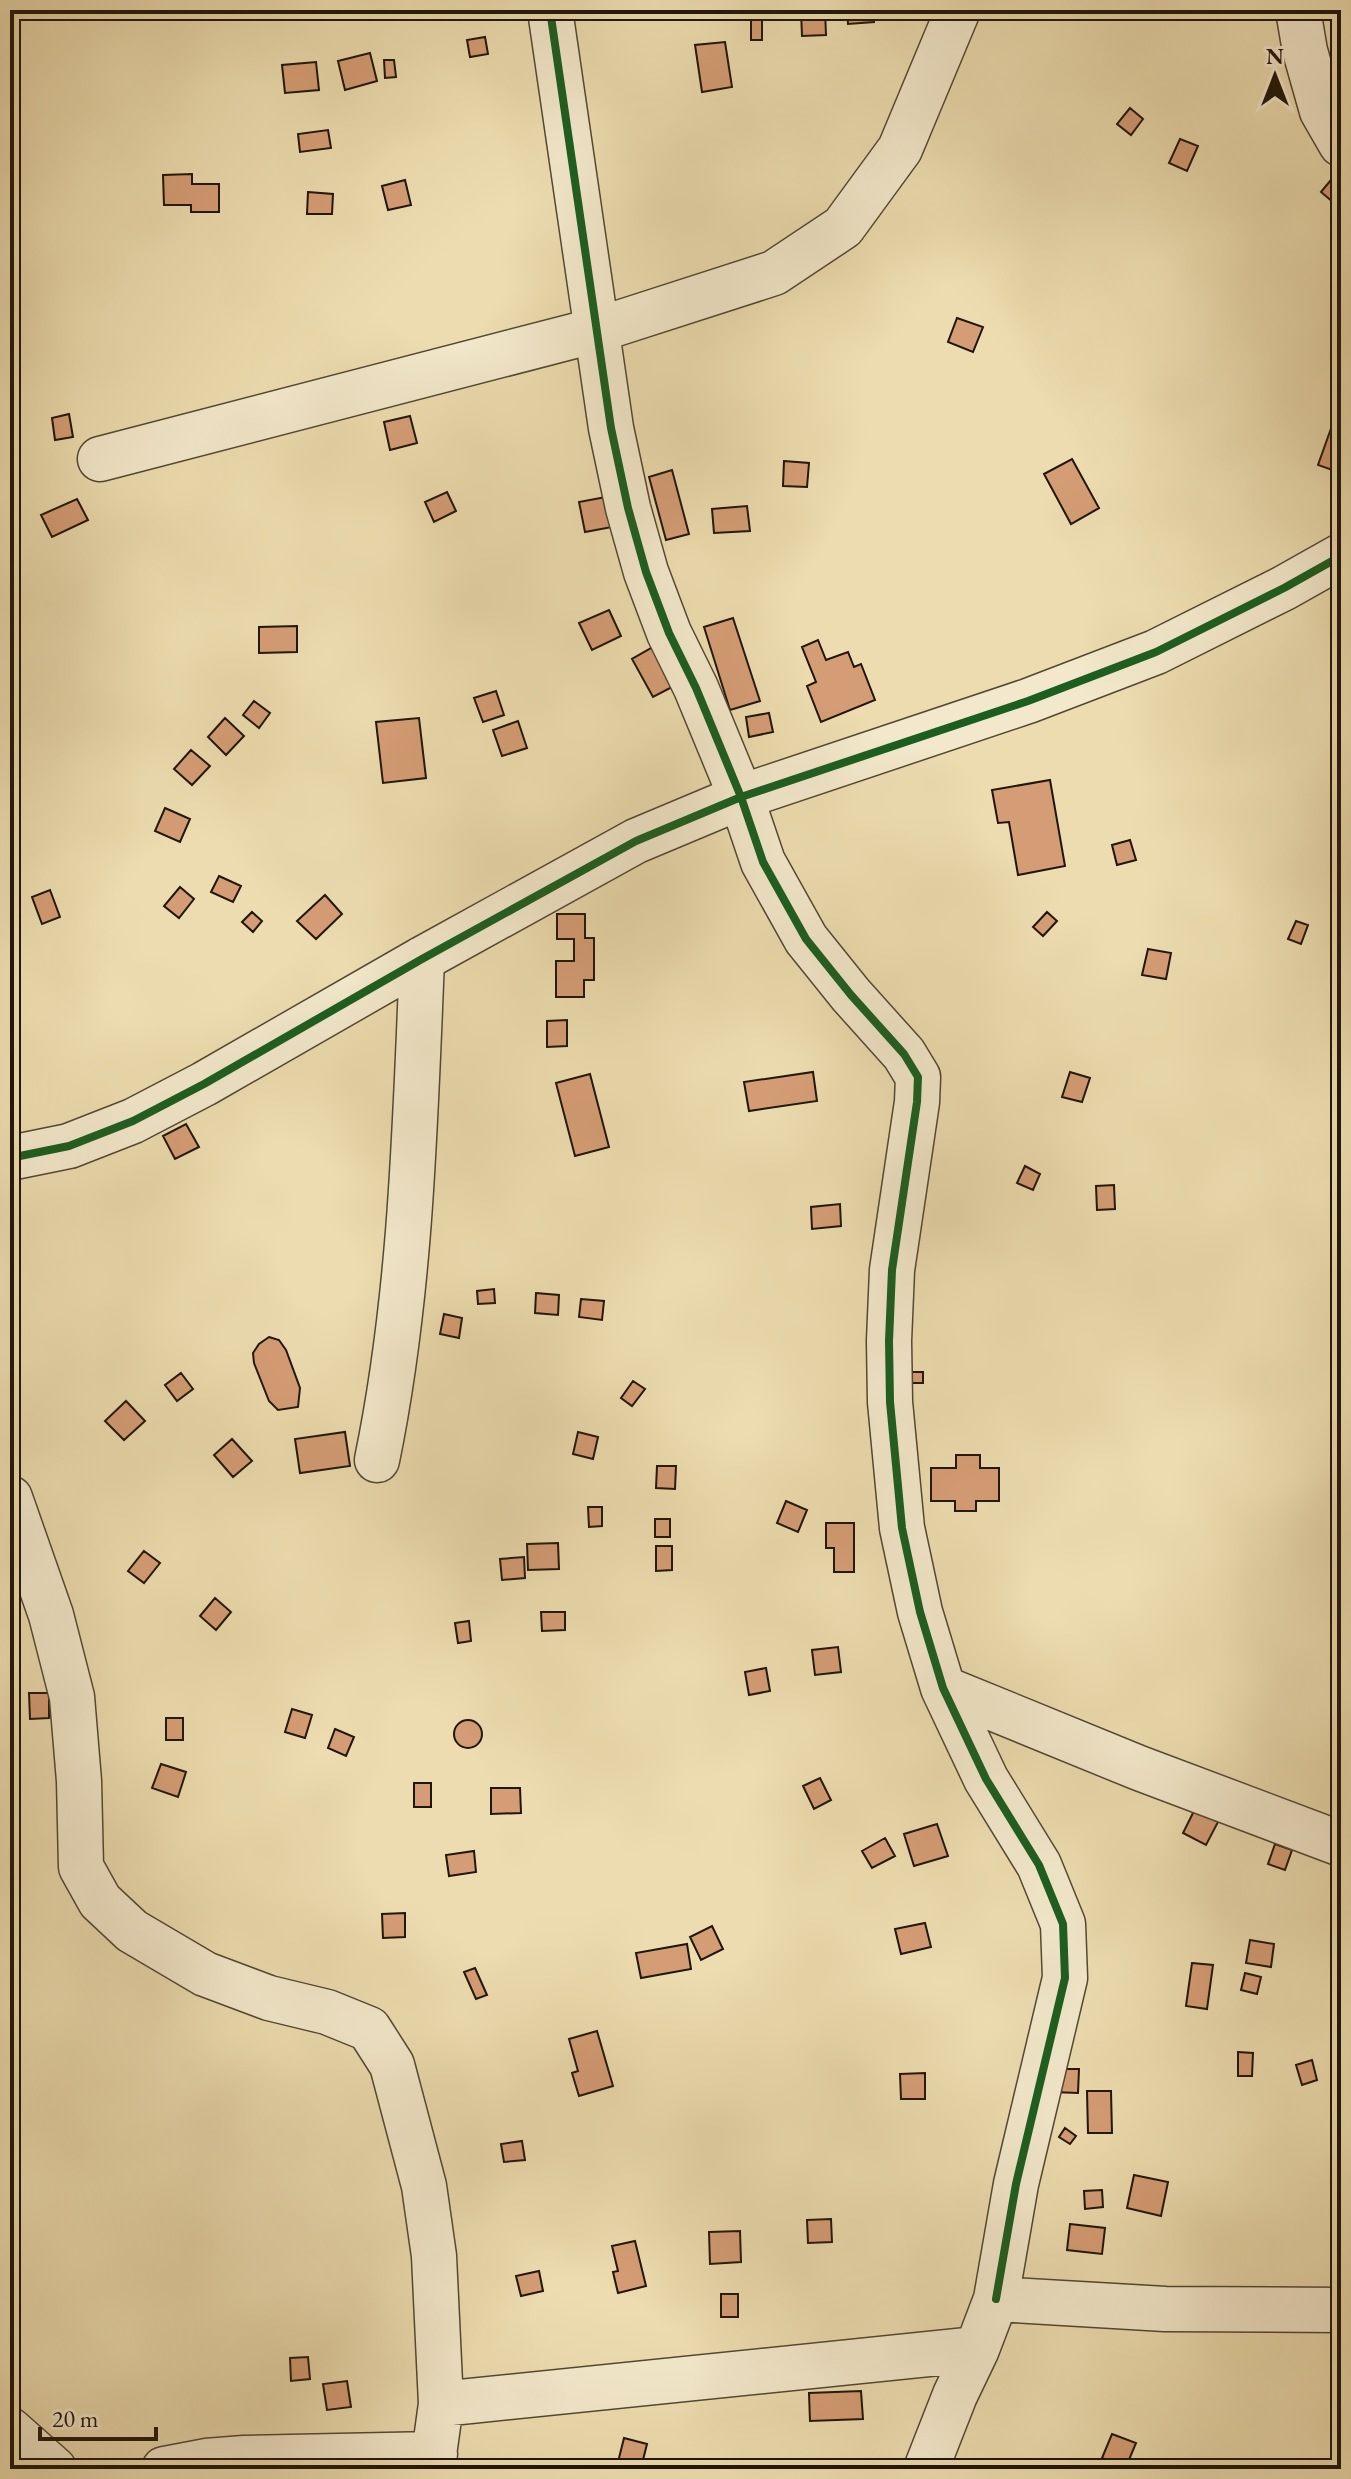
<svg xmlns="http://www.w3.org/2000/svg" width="1351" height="2479" viewBox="0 0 1351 2479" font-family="'EB Garamond',serif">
  <rect width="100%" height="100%" fill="#ecdcaf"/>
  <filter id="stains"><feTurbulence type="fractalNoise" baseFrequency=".0025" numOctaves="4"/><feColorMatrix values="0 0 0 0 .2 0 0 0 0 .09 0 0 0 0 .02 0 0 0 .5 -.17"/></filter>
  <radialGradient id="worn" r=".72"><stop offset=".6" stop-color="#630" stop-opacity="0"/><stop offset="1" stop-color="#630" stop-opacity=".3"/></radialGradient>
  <path fill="#d59d75" stroke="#1f160a" stroke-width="2" d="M615 10H698V11Z
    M825 10 826 35 802 36 801 11Z
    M847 10H873L874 22 848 24Z
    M883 10H906V20H884Z
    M751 17H762V40H751Z
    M10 20H18L17 45H10Z
    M485 37 488 54 470 57 467 40Z
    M725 42 732 87 702 92 695 45Z
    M370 53 377 81 345 90 338 61Z
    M384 60H394L396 77 385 78Z
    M316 62 319 90 285 93 282 65Z
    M1130 108 1143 119 1131 135 1117 124Z
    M328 130 331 148 300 152 298 134Z
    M1180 139 1198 146 1187 171 1169 163Z
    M1340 169H1341V209L1321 192Z
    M192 174V184H219V212H191V205H164L163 175Z
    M405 180 411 205 388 210 382 186Z
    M308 192 333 194 332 214H307Z
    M957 318 983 327 973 352 948 342Z
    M69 414 73 437 55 440 52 418Z
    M410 416 417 443 390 450 384 422Z
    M1333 423 1341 427V473L1318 465Z
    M1072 459 1099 508 1071 524 1044 474Z
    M784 461 809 463 807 487 783 486Z
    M672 470 689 534 666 540 649 477Z
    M447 492 456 511 434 522 425 502Z
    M606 497 612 527 585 532 579 502Z
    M77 499 88 520 52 537 41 515Z
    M747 506 750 531 714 533 712 509Z
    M609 610 621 636 592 650 579 623Z
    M733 618 760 701 730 710 704 627Z
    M297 626V652L259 653V627Z
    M818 640 826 660 848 652 854 667 861 664 875 700 821 722 807 686 816 682 802 647Z
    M653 647 674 686 653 697 632 659Z
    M496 691 504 715 483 722 474 698Z
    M254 701 270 713 259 728 243 715Z
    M769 713 773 732 749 737 746 717Z
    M225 718 244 736 226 755 208 737Z
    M419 718 426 778 383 783 376 722Z
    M518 721 527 748 502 756 493 730Z
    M191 750 210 766 192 785 174 769Z
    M1050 780 1065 866 1018 875 1009 822 998 823 992 790Z
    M165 808 190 819 180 842 155 831Z
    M1130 840 1136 860 1117 865 1112 845Z
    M219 876 241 886 233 902 211 892Z
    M180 887 194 899 179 918 164 906Z
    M50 890 60 917 42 924 32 897Z
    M325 895 342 914 316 939 297 921Z
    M252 912 262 921 253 932 242 922Z
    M1047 912 1057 921 1043 936 1033 927Z
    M557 914H585V938H594V980H584V997H556V961H574V939H557Z
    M1296 921 1308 925 1301 944 1288 939Z
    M1148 949 1171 953 1166 979 1142 975Z
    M567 1020V1046L547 1047V1021Z
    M813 1072 817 1101 749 1111 744 1082Z
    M1070 1072 1090 1078 1082 1102 1062 1097Z
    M590 1074 609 1147 575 1156 556 1083Z
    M186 1124 199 1147 175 1159 163 1136Z
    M1025 1166 1040 1174 1033 1190 1017 1183Z
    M1114 1185 1115 1209 1097 1210 1096 1186Z
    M840 1204 841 1226 812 1229 811 1207Z
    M494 1289 495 1303 478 1304 477 1291Z
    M536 1293 559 1295 558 1315 535 1313Z
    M581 1299 604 1301 602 1320 579 1317Z
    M444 1314 462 1318 459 1338 440 1334Z
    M269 1337 279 1340 286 1350 300 1388 298 1407 278 1410 269 1401 254 1363 253 1353 259 1344Z
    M911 1372H923V1383H911Z
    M181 1373 193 1389 177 1401 165 1385Z
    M633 1381 645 1389 632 1406 621 1398Z
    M126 1401 145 1421 124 1440 105 1421Z
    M345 1432 350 1466 300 1473 295 1439Z
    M578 1432 598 1437 593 1459 573 1454Z
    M232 1439 252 1461 233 1477 214 1455Z
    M956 1455H980V1468H999V1501H976V1511H955V1501H931V1468H956Z
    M657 1466H676L675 1489 656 1488Z
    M786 1501 807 1510 798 1532 777 1523Z
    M588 1507H602V1526L589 1527Z
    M655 1519H670V1537H655Z
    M826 1523H854V1572H834V1548H826Z
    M558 1543 559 1569 528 1570 527 1544Z
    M656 1546H672V1570L656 1571Z
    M144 1551 160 1563 144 1583 128 1571Z
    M524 1557 525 1578 502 1580 500 1559Z
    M215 1598 231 1612 216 1630 200 1616Z
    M541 1612H565V1630L542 1631Z
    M469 1621 471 1641 458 1643 455 1623Z
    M838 1647 841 1672 815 1675 812 1650Z
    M766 1668 770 1691 749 1695 745 1672Z
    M29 1693H49V1718L30 1719Z
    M292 1709 312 1715 305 1738 285 1732Z
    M166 1718H183V1740H166Z
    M454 1734a14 14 0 1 1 28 0a14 14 0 1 1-28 0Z
    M335 1729 354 1737 346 1756 328 1748Z
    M161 1764 186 1772 178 1797 152 1788Z
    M820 1778 831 1800 814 1809 803 1786Z
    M414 1783H431V1807H414Z
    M491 1788H520L521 1813 491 1814Z
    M1195 1809 1218 1822 1206 1845 1183 1833Z
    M937 1824 948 1856 914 1866 904 1834Z
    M885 1838 895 1856 872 1868 862 1851Z
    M1275 1844 1292 1850 1285 1870 1268 1864Z
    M474 1851 476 1872 449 1876 446 1855Z
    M405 1913V1937L383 1938 382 1914Z
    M925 1923 931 1947 901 1954 895 1929Z
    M712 1926 723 1949 701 1960 690 1937Z
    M1250 1940 1274 1944 1271 1967 1246 1963Z
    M687 1944 691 1969 641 1978 636 1953Z
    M1192 1963 1213 1965 1207 2009 1186 2006Z
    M475 1968 487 1995 476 1999 464 1972Z
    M1245 1973 1261 1977 1257 1994 1241 1990Z
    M597 2031 613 2086 579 2096 572 2073 578 2071 569 2039Z
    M1238 2052 1253 2053 1252 2076H1238Z
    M1312 2060 1317 2080 1302 2085 1296 2065Z
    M1053 2069H1079L1078 2093 1053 2092Z
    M925 2073V2099H901L900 2074Z
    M1087 2091H1111L1112 2133H1088Z
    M1065 2128 1076 2136 1070 2144 1059 2137Z
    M522 2141 525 2160 504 2162 501 2144Z
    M1134 2175 1168 2182 1161 2216 1127 2208Z
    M1102 2190 1103 2207 1085 2209 1084 2191Z
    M831 2219 832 2242 808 2243 807 2220Z
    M1070 2224 1105 2228 1102 2254 1067 2250Z
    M740 2231 741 2262 710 2264 709 2232Z
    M635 2241 646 2286 618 2293 613 2272 618 2271 612 2246Z
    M539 2271 543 2291 521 2296 516 2276Z
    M721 2294H738V2317H721Z
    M308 2357 310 2379 291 2381 290 2358Z
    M347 2381 351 2407 327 2410 323 2384Z
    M861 2391 863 2419 810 2421 809 2393Z
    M1112 2434 1136 2443 1126 2467 1102 2458Z
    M624 2438 647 2444 641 2468 618 2462Z"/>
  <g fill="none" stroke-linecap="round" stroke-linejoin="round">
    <g stroke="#524833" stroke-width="47">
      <path id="minor" d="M550 10 611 428 628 508 646 572 669 633 696 688 741 797 763 862 806 939 851 995 904 1054 918 1077 917 1102 892 1270 889 1341 890 1402 902 1528 920 1612 943 1688 986 1779 1039 1865 1063 1924 1065 1978 1016 2184 996 2299
        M1298 10 1305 51 1322 111 1341 144
        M100 459 597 330 774 273 843 227 900 149 958 10
        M10 1158 69 1146 133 1121 204 1084 422 959 636 841 741 797 1028 701 1156 652 1284 588 1341 556
        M377 1460C411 1295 415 1127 422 959
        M10 1498 51 1615 72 1697 79 1781 81 1867 100 1901 132 1931 205 1974 269 1998 327 2012 369 2029 392 2065 424 2186 434 2256 441 2404 432 2469
        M943 1688 1139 1768 1341 1844
        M441 2404 977 2349 996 2299 1165 2309 1341 2310
        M10 2430 54 2469
        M164 2469 206 2461 244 2458 435 2454
        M926 2469 955 2395 977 2349"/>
    </g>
    <use href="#minor" stroke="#f3e8cb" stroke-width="44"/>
    <g stroke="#f3e8cb" stroke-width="13">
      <path id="cycleway" d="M550 10 611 428 628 508 646 572 669 633 696 688 741 797 763 862 806 939 851 995 904 1054 918 1077 917 1102 892 1270 889 1341 890 1402 902 1528 920 1612 943 1688 986 1779 1039 1865 1063 1924 1065 1978 1016 2184 996 2299
        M10 1158 69 1146 133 1121 204 1084 422 959 636 841 741 797 1028 701 1156 652 1284 588 1341 556"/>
    </g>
    <use href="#cycleway" stroke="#1b5e20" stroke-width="8"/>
  </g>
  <rect width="1351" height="2479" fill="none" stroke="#ecdcaf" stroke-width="40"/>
  <rect x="12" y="12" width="1327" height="2455" fill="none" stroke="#1f160a" stroke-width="4"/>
  <rect x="20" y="20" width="1311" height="2439" fill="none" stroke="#1f160a" stroke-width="2"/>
  <g transform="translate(1275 76)" stroke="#f3e8cb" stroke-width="6" paint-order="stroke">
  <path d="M0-6L14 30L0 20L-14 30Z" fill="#1f160a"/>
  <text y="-12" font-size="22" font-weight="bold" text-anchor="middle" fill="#1f160a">N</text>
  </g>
  <path d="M40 2427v12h116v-12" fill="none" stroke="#1f160a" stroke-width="4"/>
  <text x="52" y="2427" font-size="24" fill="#1f160a" stroke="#f3e8cb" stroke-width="6" paint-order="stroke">20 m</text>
  <rect width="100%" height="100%" filter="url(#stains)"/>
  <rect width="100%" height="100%" fill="url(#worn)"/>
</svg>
